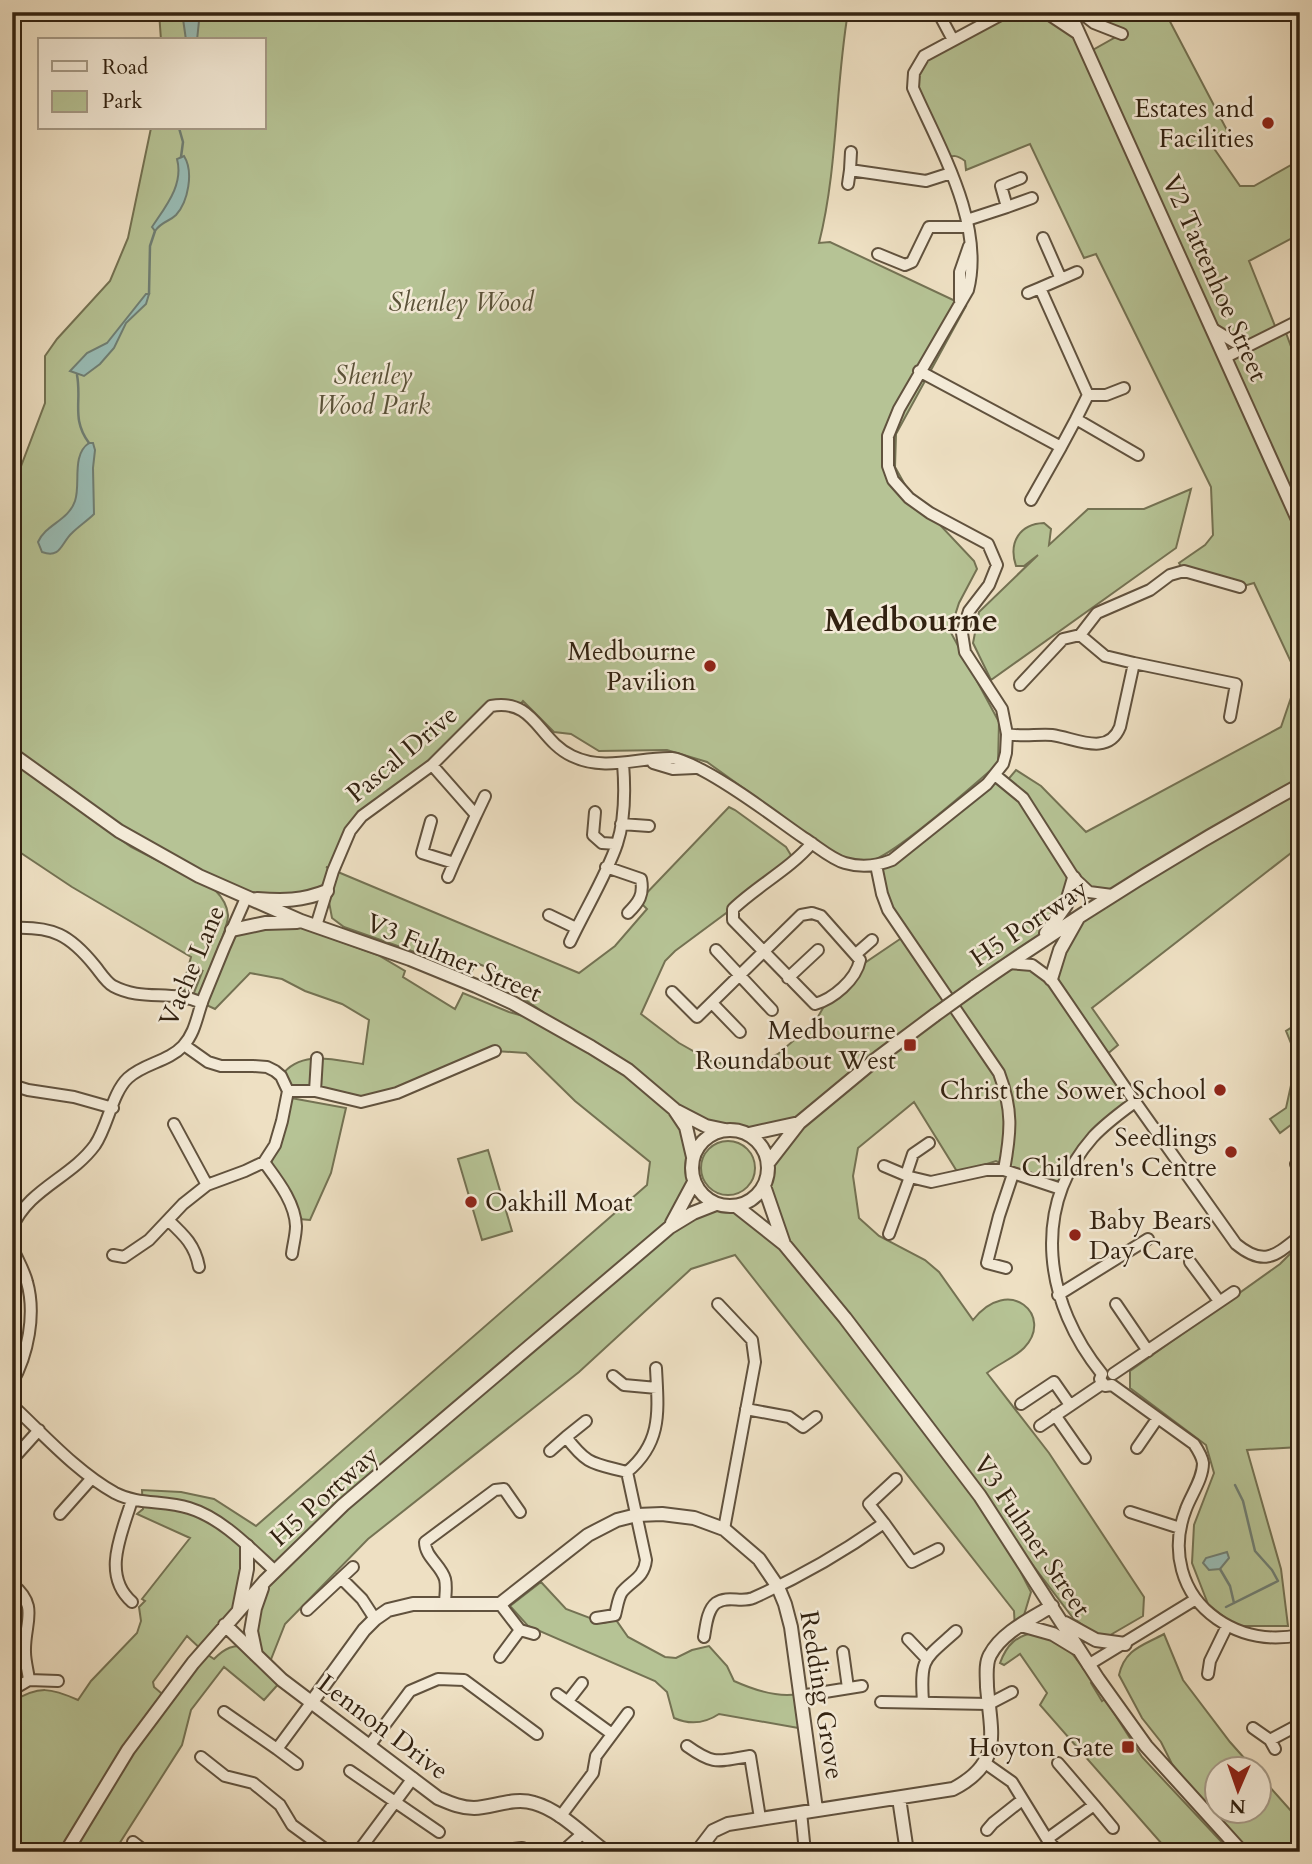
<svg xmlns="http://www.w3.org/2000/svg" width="1312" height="1864" viewBox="0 0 1312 1864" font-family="Cardo,serif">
  <rect width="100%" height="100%" fill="#eee0c3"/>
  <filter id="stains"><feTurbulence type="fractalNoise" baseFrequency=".00286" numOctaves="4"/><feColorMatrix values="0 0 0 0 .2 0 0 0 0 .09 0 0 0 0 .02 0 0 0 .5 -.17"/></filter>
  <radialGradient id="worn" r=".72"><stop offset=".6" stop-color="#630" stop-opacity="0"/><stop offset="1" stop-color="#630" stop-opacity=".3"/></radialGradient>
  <path fill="#b6c395" stroke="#747253" stroke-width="2" fill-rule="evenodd" d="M159 12H848C835 89 838 167 819 243L830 242 966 306 896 434 895 467 909 492 974 561 977 569 959 603 950 631 999 722 998 764C977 782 890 860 869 861 856 862 844 857 832 852L707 762 667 750 599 751 571 734 554 732 523 701 518 707 491 706 432 765 362 816 335 868 326 867 579 973 615 946 647 909 639 901 729 807 735 810 786 847 795 862 675 951 665 961 641 1014 679 1043 711 1061 746 1069 778 1054 815 1022 827 1001 860 963 866 962 906 935 877 878 885 863 995 775 1006 782 1016 770 1041 786 1086 832 1281 727 1298 677 1254 583 1240 587 1184 571 1179 563 1205 545 1213 535 1211 487 1096 254 1084 258 1030 144 966 170 965 161C957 155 954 155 945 158L913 88 917 64 986 22 982 12H1047L1052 15 1089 52 1121 34 1080 12H1165L1229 134 1213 147 1240 186H1254L1300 160V234L1249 261 1279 336 1286 333 1300 371V846L1092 1008 1118 1045 1105 1056 1135 1102 1106 1124 1061 1189 1044 1184 996 1161 958 1173 914 1102 858 1148 853 1176 859 1218 879 1236 925 1260 939 1272 973 1320C1009 1274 1055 1316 1024 1348 1014 1358 998 1364 987 1373L1049 1453 1144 1597 1143 1616 1112 1634 1114 1637 1095 1634 1073 1618 984 1501 1031 1592 1021 1625 1015 1630 1014 1611 735 1255 691 1269 579 1372 368 1539 285 1624 268 1667 282 1680 264 1700 224 1667 191 1710 182 1745 114 1852H12V1801L17 1792 12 1787V1702C39 1685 51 1688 78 1700L91 1681 137 1633 141 1621 139 1607 145 1601 142 1599 190 1538 137 1514 143 1509 142 1490 181 1492 214 1499 256 1526 647 1185 650 1162 575 1101 526 1053 495 1051 361 1102 288 1091 281 1076C301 1049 334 1060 363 1064L369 1020 342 1004 305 991 282 979 250 973 215 1009 202 1003 232 930 300 927 378 955 405 971 403 977 455 1009 463 993 509 1012 548 1023 543 1012 521 997C517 977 494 971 477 963L471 972 344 927 332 918 327 891 246 898 119 831 12 754V490L45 403V356L57 339 110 281 128 238 151 128H264V40H161ZM1214 330 1243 349 1226 356ZM1075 878 1089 892 1110 896 1080 915 1051 978 1032 965 1009 963 1042 939ZM675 1110 725 1130H737L749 1134 798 1124 768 1163V1175L764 1186 782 1243 736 1206 716 1204 671 1225 694 1182 692 1171 693 1157ZM248 1547 275 1571 255 1608 248 1647C233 1644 225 1648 214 1659L205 1653 239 1609ZM187 1636 205 1653 167 1698 154 1687 153 1682Z
    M1191 489 1176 548 991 680 973 643 979 612 1038 555 1024 566H1016C1008 542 1020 524 1044 523L1051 529 1049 545 1088 509H1144Z
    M12 762 131 847 215 890C222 897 227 904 228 915 229 929 203 983 197 1000L192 998 203 970 193 990H182L191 957 72 887 12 847Z
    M1300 1022V1118L1280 1133 1270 1119 1286 1108 1297 1058 1286 1031Z
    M291 1098 346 1108 331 1173 310 1220 299 1219 271 1164Z
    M701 1168a27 27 0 1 1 54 0a27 27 0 1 1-54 0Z
    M488 1150 512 1231 482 1240 458 1159Z
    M1300 1244V1447L1247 1450 1281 1569 1288 1626H1235L1208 1604 1192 1563 1194 1525 1214 1473 1206 1445 1130 1388V1371L1280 1264Z
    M541 1582 566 1609 603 1623 616 1620 628 1637 665 1657 676 1658 692 1650 709 1646 727 1666 734 1681C754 1690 777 1698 798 1694L804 1729 719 1714C704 1724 690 1725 674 1718L667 1692 655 1681 528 1626 510 1606Z
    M1036 1632 1071 1652 1093 1681 1091 1683 1102 1701 1105 1699 1142 1757 1231 1852H1169L1040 1705 1047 1693 1020 1654 1004 1665 1000 1663C1007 1644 1016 1636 1036 1632Z
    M1164 1634 1183 1680 1230 1742 1254 1769 1218 1770V1812H1260V1776L1300 1821V1852H1248L1220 1823 1172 1764 1161 1742 1142 1718 1119 1675C1125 1649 1142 1646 1164 1634Z"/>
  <path fill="#99bdb6" stroke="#707f74" stroke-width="2" d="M182 12H197L199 21 197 40H186Z
    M184 156C194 172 188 202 176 215 169 222 162 221 155 231L152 227C165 207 184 185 177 159Z
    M146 294H149L146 304 126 323 114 348 100 364 84 376 70 371 87 353 107 343Z
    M89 443H93L95 450 93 468 94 514C87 521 79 526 72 533 61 543 61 559 42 552L38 542C46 524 68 521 75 501 81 484 71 455 89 443Z
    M1227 1552 1229 1558 1220 1569 1209 1570 1203 1563 1206 1558Z"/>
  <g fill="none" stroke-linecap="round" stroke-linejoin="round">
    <path stroke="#707f74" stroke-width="2.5" d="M179 128 183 142 181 157
      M149 294 150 246 155 231
      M77 375C82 401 71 419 89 443
      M1220 1569 1230 1586 1234 1603
      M1226 1607 1278 1581 1272 1570 1255 1551 1243 1501 1235 1485"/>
    <g stroke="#61523e" stroke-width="14">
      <path id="minor" d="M938 12 953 40
        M1080 12 1094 23 1122 34
        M850 170 851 152
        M848 184 850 170 926 181 951 173
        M1007 207 1032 198
        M967 220 1007 207 1001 186 1021 178
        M1043 238 1061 279
        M878 254 905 265 912 262 929 227H968
        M1040 288 1077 272
        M1028 293 1040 288 1088 395
        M960 301V272L969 246
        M1213 329 1244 348
        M1226 357 1300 320
        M919 371 1061 447 1031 500
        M1076 419 1088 395H1106L1124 388
        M1061 447 1076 419 1138 455
        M1080 635 1105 656 1134 663
        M1020 685 1063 639 1080 635 1097 613 1150 590 1170 575 1184 571 1240 587
        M1007 734C1022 737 1037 734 1052 735 1075 738 1108 757 1120 727L1134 663 1236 684 1230 717
        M653 763 673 769 695 768
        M432 765 476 815 485 796
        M995 775 1023 798 1074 878 1089 892 1112 895
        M595 812 593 835 602 843 617 844
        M431 821 422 853 454 863 476 815
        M621 824 649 826
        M876 865 882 894 888 910 999 1073C1013 1110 1011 1132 1004 1170
        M606 867 641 879C644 895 639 902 628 913
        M448 877 454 863
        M549 915 576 928
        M316 926 333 871 350 831 362 816 432 765 491 706C535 698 538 740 572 756 605 772 639 757 672 758 681 759 694 766 702 770 738 789 771 815 804 838 817 846 831 859 845 863 862 868 877 866 892 860L987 784 1003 764 1006 753 1007 734 1002 709 965 652 962 633 969 611 989 585 997 565 988 544 930 513 909 498 893 480 888 466V436L899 409 968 290C985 224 939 147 913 88L914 73 924 56 1006 12
        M12 928C53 926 70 935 95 966 100 972 106 982 113 986 143 1002 171 989 202 1003
        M570 942C584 912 607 874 617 844 625 820 625 788 623 763
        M716 950 772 1010
        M856 954 872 940
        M1008 963 1032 965 1051 979 1124 1086 1236 1244C1264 1267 1275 1256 1300 1236
        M788 978 818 950
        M672 992 697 1017 801 915 812 913 821 916 860 960C856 980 833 999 815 1004L733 920V909C758 885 789 870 812 843
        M712 1003 740 1032
        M12 1043V1048
        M12 1085 28 1090 74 1097 113 1108
        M288 1091H315L361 1102 397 1093 495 1051
        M315 1091 317 1058
        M1135 1102C1120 1113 1106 1123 1093 1137 1030 1209 1045 1304 1102 1374L1100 1379 1105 1386 1112 1385 1194 1444C1198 1450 1202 1456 1203 1463 1203 1479 1191 1495 1186 1509 1170 1550 1181 1594 1217 1619 1243 1637 1270 1641 1300 1635
        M174 1124 207 1185
        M264 1162C277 1180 295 1202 296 1226 296 1235 293 1245 292 1254
        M1296 1164 1300 1171
        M884 1166 910 1177 931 1182 986 1170H1004L1061 1189
        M906 1175 913 1154 929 1143
        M168 1220C184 1235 195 1245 199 1267
        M12 1228C28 1189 71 1178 95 1145 108 1126 112 1093 128 1078 144 1063 168 1062 183 1046 196 1032 197 1014 204 997 217 964 231 931 246 898
        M889 1234 910 1177
        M12 1247C17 1259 24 1270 27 1282 36 1314 28 1355 12 1383
        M113 1255 124 1257 149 1240 183 1204 207 1185 245 1171 264 1162 275 1145 282 1121 288 1091 281 1076 275 1071 267 1067 253 1066H221L208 1062 184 1045
        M1190 1262 1219 1301
        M1006 1268 987 1263 999 1216 1013 1174
        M1058 1295 1148 1239
        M718 1304 752 1340 755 1362 724 1529
        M1116 1304 1148 1351
        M1113 1374 1234 1292
        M613 1376 624 1385 657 1388
        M1021 1404 1054 1382 1070 1405
        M12 1405C44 1435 77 1472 115 1493 138 1505 164 1500 189 1508 222 1518 250 1548 275 1571
        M746 1409 789 1417 803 1427 816 1417
        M1055 1415 1085 1458
        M1040 1426 1102 1384
        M566 1437 586 1421
        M1137 1448 1157 1419
        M550 1451 566 1437C588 1466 593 1463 627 1472L646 1560C644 1578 632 1580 622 1592 618 1598 617 1608 615 1615L596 1618
        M12 1460 39 1430
        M627 1472C663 1442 658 1410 656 1368
        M132 1500C122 1533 101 1575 132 1602
        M1130 1512 1180 1528
        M60 1514 92 1478
        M884 1523 869 1504 896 1479
        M341 1578 362 1599 375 1619
        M12 1584C40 1606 24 1623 25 1652 25 1661 28 1671 29 1680L12 1690
        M445 1604C445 1596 447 1587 445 1579 441 1565 425 1557 425 1542L495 1490 504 1489 520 1512
        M500 1604 520 1630 534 1634
        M307 1610 353 1567
        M704 1637C706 1626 707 1610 716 1603 728 1595 741 1603 753 1598 800 1577 842 1553 884 1523L912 1562 938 1549
        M908 1639 926 1658
        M843 1652 848 1688
        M500 1657 520 1630
        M1088 1665 1196 1599
        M1208 1674 1210 1661 1227 1626
        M29 1680 58 1681
        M557 1694 612 1734
        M800 1696 862 1686
        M568 1701 582 1683
        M881 1702 989 1704 1012 1692
        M923 1702C920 1657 924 1660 956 1631
        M224 1712 277 1749 311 1703
        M1253 1728 1270 1740 1275 1749
        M1270 1740 1300 1724
        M369 1746 410 1691 438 1679 464 1680 537 1734
        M687 1746C715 1766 718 1761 750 1756L760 1818
        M277 1749 297 1764
        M201 1757 225 1776 253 1783 280 1805 292 1825 329 1852
        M985 1763 1012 1782 1047 1839 1058 1852
        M1058 1763 1094 1805
        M350 1771 439 1832
        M801 1812 805 1852
        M560 1817 593 1773 596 1756 628 1713
        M987 1830 993 1823 1022 1800
        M1047 1839 1094 1805 1113 1828
        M133 1842 146 1852
        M358 1852 413 1778
        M487 1852 522 1848 534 1852
        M562 1852 582 1834"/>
    </g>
    <g stroke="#61523e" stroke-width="16">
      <path id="tertiary" d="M1047 12 1077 32
        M1069 12 1300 524
        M12 754 119 831 199 876 301 921 410 959 476 986 513 1003 591 1047 628 1070 674 1109 686 1127 693 1157
        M257 899C283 901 302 901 327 891
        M232 930 265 923 297 922
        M1046 933 1066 905 1074 878
        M1051 979 1060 950 1078 918
        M974 987C1079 914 1187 847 1300 785
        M677 1111 706 1126 725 1130
        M692 1168a38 38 0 1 1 76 0a38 38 0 1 1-76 0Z
        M749 1134 799 1123
        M768 1163 799 1123 875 1060 935 1015
        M764 1186 784 1244
        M736 1206 784 1244 845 1318 980 1496 1098 1679 1146 1746 1242 1852
        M672 1223 694 1182
        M239 1609 247 1569V1546
        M1065 1623 1096 1640 1125 1644
        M225 1625 282 1680 438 1798C450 1803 461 1808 474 1808 494 1807 514 1797 534 1803 560 1810 584 1836 606 1852
        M1021 1625 1053 1634 1076 1648
        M256 1655 251 1631 255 1608 262 1588
        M311 1703 364 1630 375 1619 388 1610 413 1604H500L588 1535 617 1520 637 1515 662 1514 694 1518 724 1529 759 1559 778 1587 785 1604 791 1627 816 1809
        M899 1798 907 1852
        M66 1852 128 1750 193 1663 265 1581 343 1505 670 1227 693 1213 716 1204
        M697 1852 713 1831 728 1824 953 1789C1003 1763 991 1734 987 1687 987 1677 985 1664 990 1655 1002 1632 1031 1619 1052 1606"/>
    </g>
    <use href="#minor" stroke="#f4ebd8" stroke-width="10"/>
    <use href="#tertiary" stroke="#f4ebd8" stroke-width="12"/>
    <g stroke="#61523e" stroke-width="16" stroke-linecap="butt">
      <path id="tertiary-bridge" d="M935 1015 974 987"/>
    </g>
    <use href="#tertiary-bridge" stroke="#f4ebd8" stroke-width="12"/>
  </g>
  <g fill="#8f2418" stroke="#f4ebd8" stroke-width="2.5">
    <circle cx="1268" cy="123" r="7"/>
    <circle cx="710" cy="666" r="7"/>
    <rect x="903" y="1038" width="14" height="14" rx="3.5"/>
    <circle cx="1220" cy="1090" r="7"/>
    <circle cx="1231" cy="1152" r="7"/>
    <circle cx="471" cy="1202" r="7"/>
    <circle cx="1075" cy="1235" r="7"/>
    <rect x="1121" y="1740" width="14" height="14" rx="3.5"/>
  </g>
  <g text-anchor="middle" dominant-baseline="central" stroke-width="5" stroke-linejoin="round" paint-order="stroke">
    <g font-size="26" fill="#322211" stroke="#f4ebd8" text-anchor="end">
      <text x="1254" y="108">Estates and<tspan x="1254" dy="30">Facilities</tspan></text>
      <text x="696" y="651">Medbourne<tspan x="696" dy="30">Pavilion</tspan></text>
      <text x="896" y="1030">Medbourne<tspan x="896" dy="30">Roundabout West</tspan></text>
      <text x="1206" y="1090">Christ the Sower School</text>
      <text x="1217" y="1137">Seedlings<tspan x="1217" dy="30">Children's Centre</tspan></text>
      <text x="485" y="1202" text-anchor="start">Oakhill Moat</text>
      <text x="1089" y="1220" text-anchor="start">Baby Bears<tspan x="1089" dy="30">Day Care</tspan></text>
      <text x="1114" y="1747">Hoyton Gate</text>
    </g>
    <g font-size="26" fill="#322211" stroke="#f4ebd8">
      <text transform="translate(1215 278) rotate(66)">V2 Tattenhoe Street</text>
      <text transform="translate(402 754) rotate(-40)">Pascal Drive</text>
      <text transform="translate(1029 923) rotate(-34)">H5 Portway</text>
      <text transform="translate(454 958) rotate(23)">V3 Fulmer Street</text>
      <text transform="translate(192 966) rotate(-67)">Vache Lane</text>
      <text transform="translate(324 1496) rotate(-42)">H5 Portway</text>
      <text transform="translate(1032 1536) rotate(56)">V3 Fulmer Street</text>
      <text transform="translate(822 1695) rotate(81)">Redding Grove</text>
      <text transform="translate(383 1727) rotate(37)">Lennon Drive</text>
    </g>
    <g font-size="26" font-style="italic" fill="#5a5239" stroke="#f4ebd8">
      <text x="461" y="302">Shenley Wood</text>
      <text x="373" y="375">Shenley<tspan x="373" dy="30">Wood Park</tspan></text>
    </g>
    <g font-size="33" font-weight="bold" fill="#322211" stroke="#f4ebd8">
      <text x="911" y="620">Medbourne</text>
    </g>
  </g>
  <rect width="1312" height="1864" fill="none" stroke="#eee0c3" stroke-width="42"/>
  <rect x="14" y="14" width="1284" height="1836" fill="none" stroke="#322211" stroke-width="3.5"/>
  <rect x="21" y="21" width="1270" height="1822" fill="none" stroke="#322211" stroke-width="2"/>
  <rect x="38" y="38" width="228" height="91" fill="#f4ebd8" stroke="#a69b88" stroke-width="2"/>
  <rect x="52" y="61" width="35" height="10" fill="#f4ebd8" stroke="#a69b88" stroke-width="2"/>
  <text x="102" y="74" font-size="21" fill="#322211">Road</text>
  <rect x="52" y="91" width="35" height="21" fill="#b6c395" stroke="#a69b88" stroke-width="2"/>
  <text x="102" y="108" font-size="21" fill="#322211">Park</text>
  <g transform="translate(1238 1790) rotate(182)"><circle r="33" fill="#f4ebd8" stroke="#a69b88" stroke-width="2"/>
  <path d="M0-5L12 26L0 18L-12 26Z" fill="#8f2418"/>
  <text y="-10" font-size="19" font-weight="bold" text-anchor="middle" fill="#322211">N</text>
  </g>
  <rect width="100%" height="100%" filter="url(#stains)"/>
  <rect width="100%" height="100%" fill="url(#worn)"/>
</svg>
